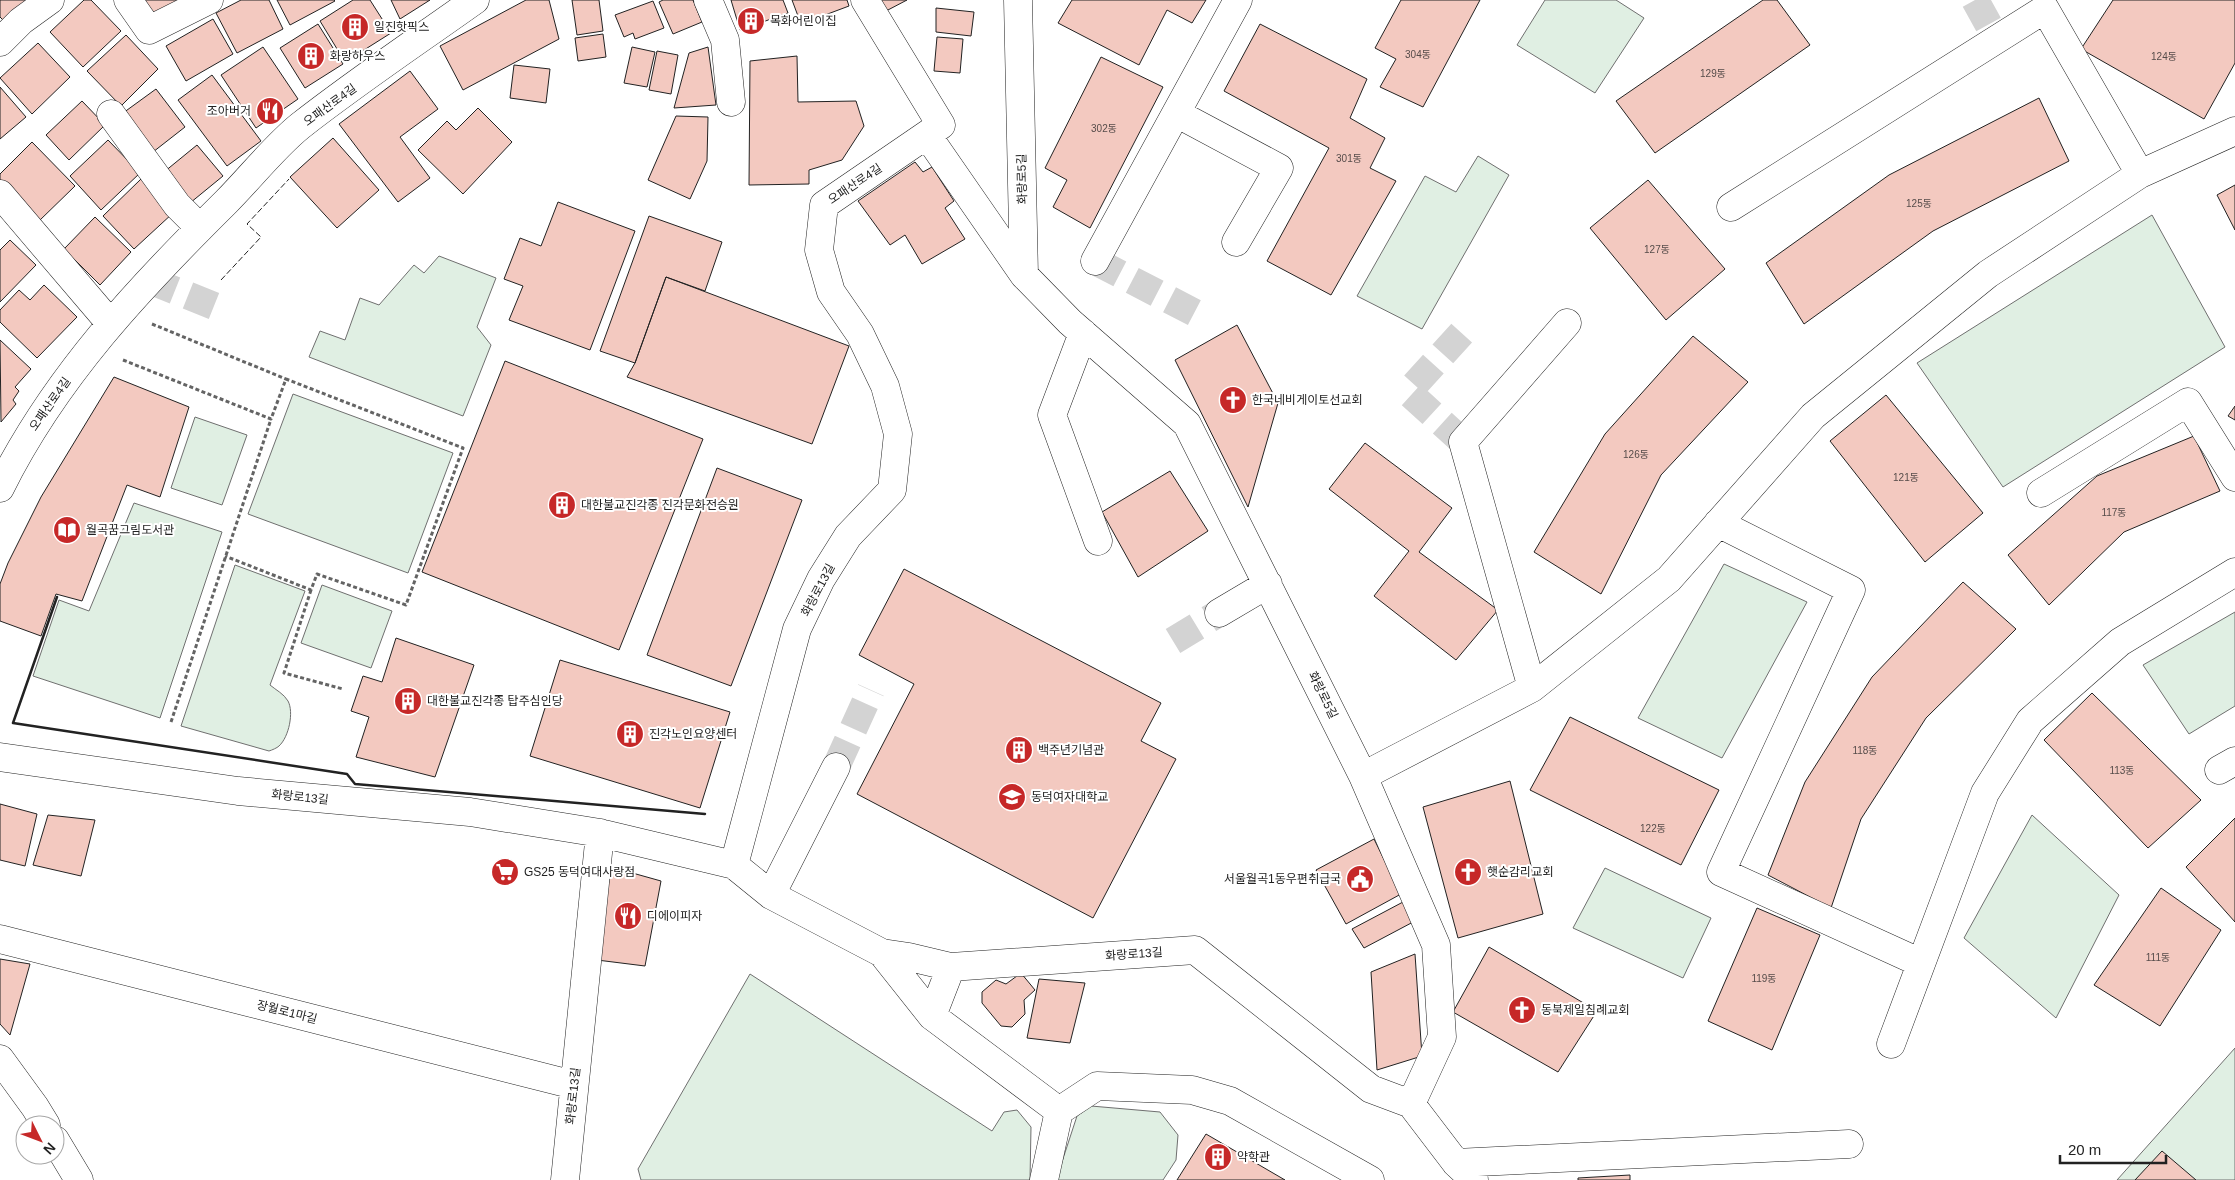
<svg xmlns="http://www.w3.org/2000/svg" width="2235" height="1180" viewBox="0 0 2235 1180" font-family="Arial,'Noto Sans KR',sans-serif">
  <rect width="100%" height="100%" fill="#fff"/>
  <path fill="#e0efe3" stroke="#6f6f6f" d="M1545 0H1616L1644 18 1595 93 1517 45Z
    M1478 156 1509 175 1422 329 1357 296 1425 176 1456 192Z
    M2152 215 2225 347 2003 487 1917 363Z
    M439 256 496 278 477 327 491 345 463 416 309 357 320 331 345 340 360 298 379 305 414 265 424 273Z
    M293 394 453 453 408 573 248 514Z
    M195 417 247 435 222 505 171 488Z
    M134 503 222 532 160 718 33 676 59 600 89 611Z
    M1724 564 1807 602 1722 758 1638 718Z
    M235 565 305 591 270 685C276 690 284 694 288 701 294 712 289 737 279 746 277 748 272 750 269 751L181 726Z
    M322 585 392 611 371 668 301 643Z
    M2235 612V706L2189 734 2143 665Z
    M2032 815 2119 895 2056 1018 1964 938Z
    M1605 868 1711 918 1683 978 1573 928Z
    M750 974 992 1131 1004 1112 1017 1110 1031 1127 1030 1180H641L638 1169Z
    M2235 1048V1180H2117Z
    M1091 1106 1160 1112 1178 1135 1176 1160 1163 1180H1056L1077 1116Z"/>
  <path fill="#f3c9c0" stroke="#222" d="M0 0H27L5 22 0 17Z
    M84 0H91L121 31 83 67 50 32Z
    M141 0H187L150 18Z
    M241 0H269L283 29 237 53 216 13Z
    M277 0H334L335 1 290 25Z
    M353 0H370L391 33 345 62 320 21Z
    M391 0H430L400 19Z
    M526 0H549L559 39 463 90 440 46Z
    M572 0H599L603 31 577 35Z
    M663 0H693L702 22 673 34 659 2Z
    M731 0H783L788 13 740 30Z
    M792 0H847L849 6 801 24Z
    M879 0H907L886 11Z
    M1072 0H1206L1192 23 1167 10 1139 65 1058 23Z
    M1401 0H1480L1423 107 1380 87 1396 59 1375 48Z
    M1763 0H1777L1810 45 1655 153 1616 101Z
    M2113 0H2235V63L2204 119 2081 49Z
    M653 1 664 28 635 39 633 33 624 37 615 15Z
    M936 8 974 12 971 36 936 32Z
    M213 19 233 54 186 81 166 46Z
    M318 24 343 64 305 88 280 48Z
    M1260 24 1367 79 1350 118 1385 138 1370 168 1396 181 1331 295 1267 261 1329 148 1224 91Z
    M603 34 606 57 578 61 575 38Z
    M126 35 158 69 121 106 87 71Z
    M937 37 963 39 960 73 934 71Z
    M38 43 70 77 32 114 0 78Z
    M263 47 298 99 256 128 221 75Z
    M632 47 655 52 647 87 624 83Z
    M708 47 716 105 674 108 689 53Z
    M657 51 678 55 671 94 649 90Z
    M797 56 798 102 856 101 864 126 842 160 809 170V184L749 185 750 61Z
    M1101 57 1163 87 1090 228 1053 207 1067 180 1045 168Z
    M514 65 550 69 546 103 510 98Z
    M410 71 438 109 400 137 430 178 398 202 339 124Z
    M212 75 261 141 227 166 178 100Z
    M0 87 26 117 0 139Z
    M156 89 185 127 153 152 123 113Z
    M2039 98 2069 161 1933 231 1804 324 1766 263 1889 175Z
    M82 101 105 125 69 160 46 135Z
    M478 108 512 142 463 194 418 150 447 121 456 130Z
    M676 116 708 117 707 161 690 199 648 180Z
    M333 138 379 190 337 228 290 177Z
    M108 140 140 173 101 210 70 176Z
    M32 142 75 186 39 221 0 180V174Z
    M197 145 223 176 190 203 164 172Z
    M915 162 923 172 932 167 954 201 945 208 965 239 922 264 905 235 890 245 858 201Z
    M141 179 173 213 134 249 103 216Z
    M1648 180 1725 269 1666 320 1590 228Z
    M2235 185V230L2217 195Z
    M558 202 635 231 590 350 509 320 523 286 504 279 520 238 541 246Z
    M649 216 722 242 705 291 666 277 635 363 600 351Z
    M95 217 131 252 100 285 64 249Z
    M10 240 36 265 0 302V250Z
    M666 277 849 346 812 444 627 377 635 363Z
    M44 285 77 317 37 358 0 322V310L19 290 30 300Z
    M1237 325 1278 403 1248 507 1175 360Z
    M1693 336 1748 382 1661 475 1601 594 1534 552 1605 434Z
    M0 340 31 369 15 387 19 391 13 400 16 404 1 422Z
    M505 361 703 439 619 650 422 572Z
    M114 377 189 407 160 497 127 485 82 601 56 594 41 636 0 621V584L8 563 41 497Z
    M1886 395 1983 513 1925 562 1830 441Z
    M2235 406V420L2228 416Z
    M2194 436 2220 491 2124 532 2049 605 2008 555 2097 476Z
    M1365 443 1452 508 1419 552 1498 610 1456 660 1374 596 1409 551 1329 489Z
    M717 468 802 500 731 686 647 655Z
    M1170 471 1208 531 1138 577 1102 512Z
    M904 569 1161 703 1141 741 1176 759 1093 918 857 794 914 684 859 655Z
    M1963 582 2016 629 1926 718 1861 819 1831 908 1768 875 1805 782 1872 677Z
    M396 638 474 665 435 777 356 757 369 717 351 711 363 676 382 682Z
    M560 660 730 712 700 808 530 756Z
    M2092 693 2201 800 2148 848 2044 740Z
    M1570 717 1719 790 1681 865 1530 790Z
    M1510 781 1543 914 1458 938 1423 807Z
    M0 804 37 814 25 866 0 860Z
    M48 815 95 820 81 876 33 865Z
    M2235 818V922L2186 867Z
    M1374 839 1401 894 1346 924 1316 870Z
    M611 867 661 881 645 966 597 960Z
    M2161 888 2221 930 2160 1026 2094 985Z
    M1403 902 1415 921 1364 948 1352 929Z
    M1757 908 1820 935 1772 1050 1708 1021Z
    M1489 947 1597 1011 1558 1072 1453 1012Z
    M1415 954 1422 1056 1377 1070 1371 972Z
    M0 959 30 964 10 1035 0 1024Z
    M1021 973 1035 990 1024 1000 1025 1014 1012 1027 1001 1026 982 1003V992L996 980 1006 984Z
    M1039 979 1085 983 1070 1043 1027 1038Z
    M1206 1134 1285 1180H1177Z
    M2162 1151 2196 1180H2135Z
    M1630 1175V1180H1578V1178Z"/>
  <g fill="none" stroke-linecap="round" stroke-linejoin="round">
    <path stroke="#d3d3d3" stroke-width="28" stroke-dasharray="28 14" stroke-linecap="butt" d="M1975 0 1996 38
      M1095 261 1195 313
      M149 280 219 308
      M1463 442 1408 392 1470 324
      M1173 641 1219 613
      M836 767 871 690"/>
    <g stroke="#222" stroke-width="29">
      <path id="minor" d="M128 0 149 30 209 0
        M708 0 725 40 731 102
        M1018 0 1024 275 1070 322 1187 424 1363 776 1436 945 1442 1037 1411 1104
        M0 42 21 21 50 0
        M1176 113 1279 168 1236 242
        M111 114 177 205 200 228
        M927 135 1024 275
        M0 194 110 323
        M1731 207 2045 9 2140 174
        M1095 261 1238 0
        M1083 333 1052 415 1098 541
        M0 488C55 377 139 288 226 202 250 178 274 147 300 126 356 82 416 42 475 0
        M2041 493 2188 402 2235 477
        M1718 523 1851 590 1721 872 1921 963
        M1219 613 1268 584
        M1532 688 1463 442 1567 323
        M0 757 238 791 470 812 600 833 734 865 771 895 882 953 909 957 951 967 1195 950 1371 1089 1411 1104 1456 1163 1474 1180
        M2219 770 2235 761
        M1363 776 1532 688 1669 579 1813 416 1988 274 2140 174 2235 131
        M734 865 797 629 821 579 848 536 892 490 898 434 885 386 860 334 831 292 819 250 824 205 941 125 865 0
        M771 895 836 767
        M0 939 574 1085
        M882 953 932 1016 1059 1111
        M932 1016 951 967
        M1891 1044 1985 793 2030 721 2120 642 2235 572
        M0 1059 35 1107 46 1125
        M55 1140 79 1180
        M1456 1163 1849 1144
        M565 1180 600 833
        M1044 1180 1059 1111 1097 1086 1192 1090 1230 1101 1370 1180"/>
    </g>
    <path stroke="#646464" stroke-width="3" stroke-dasharray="4 2.5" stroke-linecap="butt" d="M152 324 286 379
      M123 360 271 419 286 379 463 448 406 605 317 574 311 590 225 556
      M311 590 284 673 343 689
      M171 722 271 419"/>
    <use href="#minor" stroke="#fff" stroke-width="28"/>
    <path stroke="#222" stroke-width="1" stroke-dasharray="6 2.5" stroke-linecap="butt" d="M221 280 261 237 247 224 289 179"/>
    <path stroke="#222" stroke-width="2.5" d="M57 597 13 723 347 774 355 784 705 814"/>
  </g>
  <defs>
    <g id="building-disc" transform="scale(1.4375)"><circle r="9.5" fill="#c62828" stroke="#fff"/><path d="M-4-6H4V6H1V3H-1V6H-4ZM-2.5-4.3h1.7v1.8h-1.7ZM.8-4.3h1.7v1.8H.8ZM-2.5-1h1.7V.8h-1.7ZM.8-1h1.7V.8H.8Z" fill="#fff"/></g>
    <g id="restaurant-disc" transform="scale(1.4375)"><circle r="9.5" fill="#c62828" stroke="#fff"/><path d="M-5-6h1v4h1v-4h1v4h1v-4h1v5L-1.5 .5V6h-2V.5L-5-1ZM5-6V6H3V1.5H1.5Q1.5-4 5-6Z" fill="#fff"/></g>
    <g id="church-disc" transform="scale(1.4375)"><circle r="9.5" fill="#c62828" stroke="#fff"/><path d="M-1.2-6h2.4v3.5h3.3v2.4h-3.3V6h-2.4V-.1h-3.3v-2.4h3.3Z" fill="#fff"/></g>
    <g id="library-disc" transform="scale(1.4375)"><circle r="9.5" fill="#c62828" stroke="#fff"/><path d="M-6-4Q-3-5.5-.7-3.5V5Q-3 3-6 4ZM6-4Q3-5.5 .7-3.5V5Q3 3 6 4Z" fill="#fff"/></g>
    <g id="university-disc" transform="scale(1.4375)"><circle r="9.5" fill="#c62828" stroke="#fff"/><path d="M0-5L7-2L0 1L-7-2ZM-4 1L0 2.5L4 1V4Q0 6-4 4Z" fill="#fff"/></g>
    <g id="supermarket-disc" transform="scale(1.4375)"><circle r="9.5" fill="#c62828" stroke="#fff"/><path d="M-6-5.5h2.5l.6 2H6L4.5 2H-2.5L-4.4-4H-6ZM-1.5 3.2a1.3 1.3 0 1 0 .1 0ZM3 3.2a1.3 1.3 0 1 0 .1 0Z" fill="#fff"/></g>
    <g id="civic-disc" transform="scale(1.4375)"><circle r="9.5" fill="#c62828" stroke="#fff"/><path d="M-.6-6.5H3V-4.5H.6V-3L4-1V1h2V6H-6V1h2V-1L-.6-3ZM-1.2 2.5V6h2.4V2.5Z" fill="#fff"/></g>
  </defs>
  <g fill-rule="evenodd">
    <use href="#building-disc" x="751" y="21"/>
    <use href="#building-disc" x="355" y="27"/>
    <use href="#building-disc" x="311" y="56"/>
    <use href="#restaurant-disc" x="270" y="111"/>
    <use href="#church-disc" x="1233" y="400"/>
    <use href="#building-disc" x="562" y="505"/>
    <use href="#library-disc" x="67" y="530"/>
    <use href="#building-disc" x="408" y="701"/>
    <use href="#building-disc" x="630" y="734"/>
    <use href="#building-disc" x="1019" y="750"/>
    <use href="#university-disc" x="1012" y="797"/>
    <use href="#supermarket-disc" x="505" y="872"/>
    <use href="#church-disc" x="1468" y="872"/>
    <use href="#civic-disc" x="1360" y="879"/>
    <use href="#restaurant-disc" x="628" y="916"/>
    <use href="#church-disc" x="1522" y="1010"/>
    <use href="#building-disc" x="1218" y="1157"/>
  </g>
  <g text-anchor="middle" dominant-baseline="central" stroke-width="4" stroke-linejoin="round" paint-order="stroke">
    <g font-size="10" fill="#564c4a">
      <text x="1418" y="54">304동</text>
      <text x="2164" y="56">124동</text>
      <text x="1713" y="73">129동</text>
      <text x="1104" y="128">302동</text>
      <text x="1349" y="158">301동</text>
      <text x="1919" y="203">125동</text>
      <text x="1657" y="249">127동</text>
      <text x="1636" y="454">126동</text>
      <text x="1906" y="477">121동</text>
      <text x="2114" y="512">117동</text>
      <text x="1865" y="750">118동</text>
      <text x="2122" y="770">113동</text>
      <text x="1653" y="828">122동</text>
      <text x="2158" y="957">111동</text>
      <text x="1764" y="978">119동</text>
    </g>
    <g font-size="12" fill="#222" stroke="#fff" text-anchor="start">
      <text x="770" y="21">목화어린이집</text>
      <text x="374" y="27">일진핫픽스</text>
      <text x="330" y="56">화랑하우스</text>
      <text x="251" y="111" text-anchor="end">조아버거</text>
      <text x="1252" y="400">한국네비게이토선교회</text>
      <text x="581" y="505">대한불교진각종 진각문화전승원</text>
      <text x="86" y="530">월곡꿈그림도서관</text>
      <text x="427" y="701">대한불교진각종 탑주심인당</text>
      <text x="649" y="734">진각노인요양센터</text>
      <text x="1038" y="750">백주년기념관</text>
      <text x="1031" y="797">동덕여자대학교</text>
      <text x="524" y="872">GS25 동덕여대사랑점</text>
      <text x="1487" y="872">햇순감리교회</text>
      <text x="1341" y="879" text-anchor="end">서울월곡1동우편취급국</text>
      <text x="647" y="916">디에이피자</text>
      <text x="1541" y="1010">동북제일침례교회</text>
      <text x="1237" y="1157">약학관</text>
    </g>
    <g font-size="12" fill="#222" stroke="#fff">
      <text transform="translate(330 105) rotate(-36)">오패산로4길</text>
      <text transform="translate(1022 179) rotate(-91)">화랑로5길</text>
      <text transform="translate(855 184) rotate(-34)">오패산로4길</text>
      <text transform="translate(50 404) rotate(-55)">오패산로4길</text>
      <text transform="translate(818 590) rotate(-62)">화랑로13길</text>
      <text transform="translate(1323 695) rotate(64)">화랑로5길</text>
      <text transform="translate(300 797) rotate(6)">화랑로13길</text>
      <text transform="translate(1134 954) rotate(-4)">화랑로13길</text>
      <text transform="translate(287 1012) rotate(14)">장월로1마길</text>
      <text transform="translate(573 1096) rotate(-84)">화랑로13길</text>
    </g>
  </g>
  <g transform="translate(40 1140) rotate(132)"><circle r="24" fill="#ffffff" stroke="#a7a7a7"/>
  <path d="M0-4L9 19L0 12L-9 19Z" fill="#c62828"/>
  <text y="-8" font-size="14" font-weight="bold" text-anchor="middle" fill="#222222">N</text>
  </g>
  <path d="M2060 1155v8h106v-8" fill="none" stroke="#222222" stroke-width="2.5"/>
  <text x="2068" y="1155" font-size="15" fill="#222222" stroke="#ffffff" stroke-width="4" paint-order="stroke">20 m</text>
</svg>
